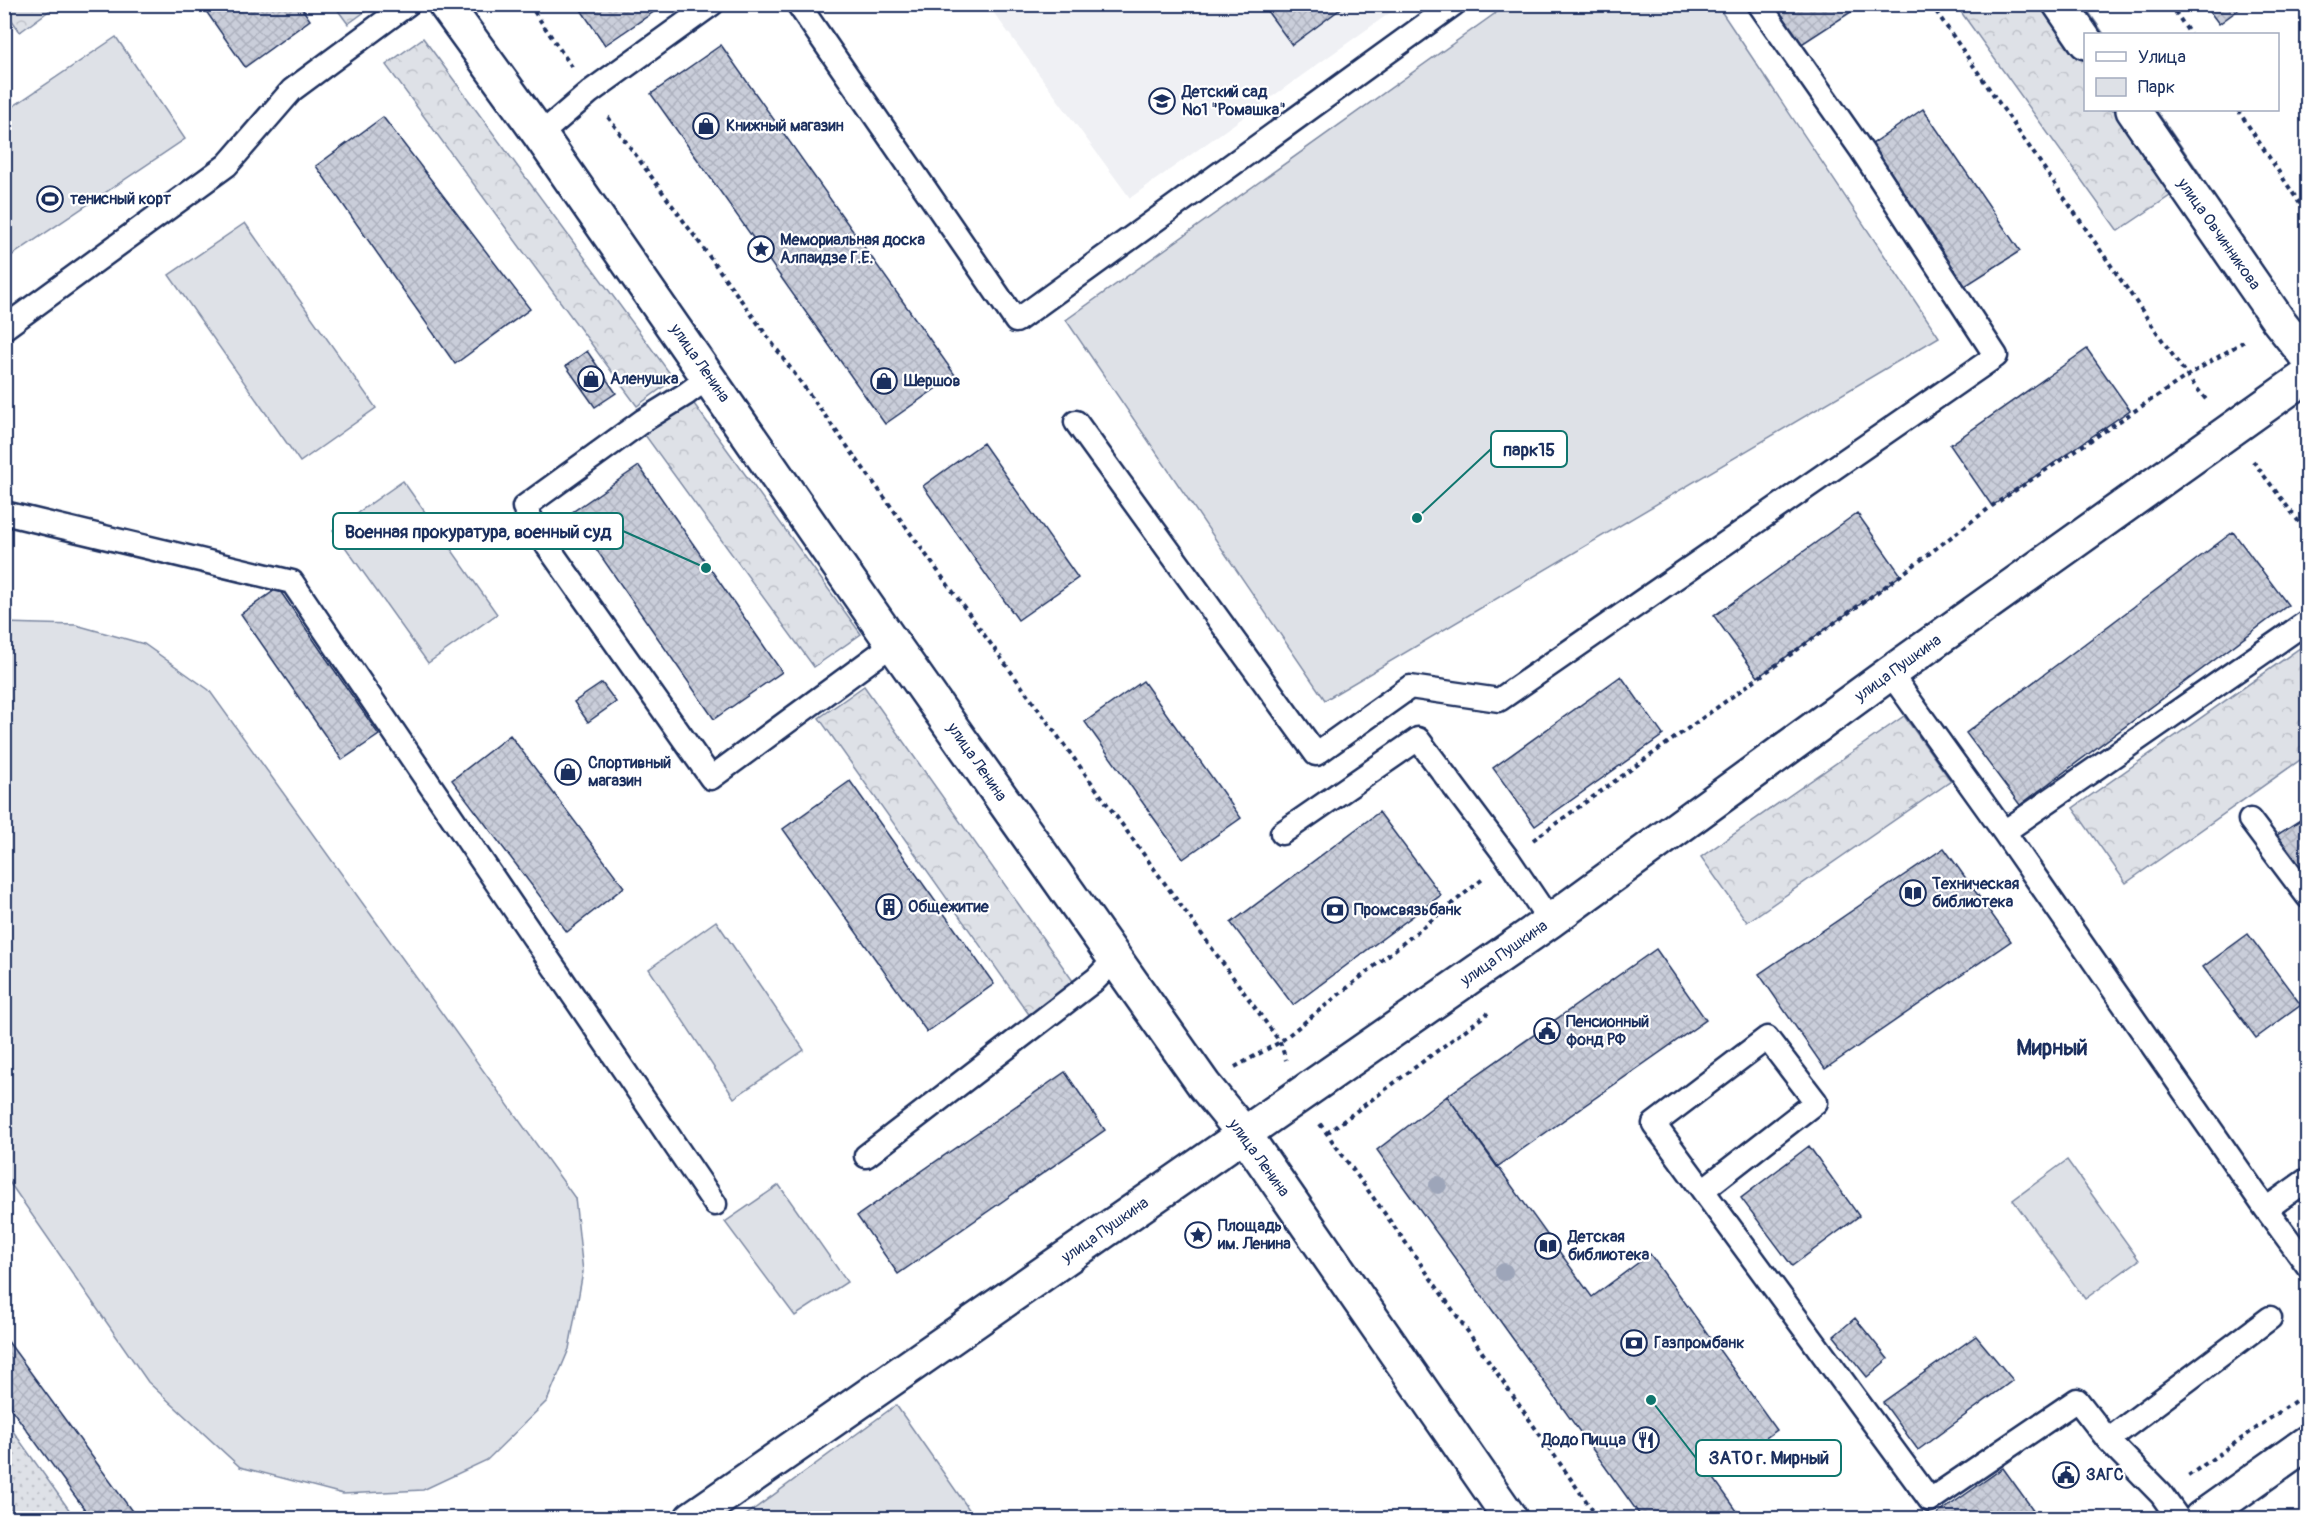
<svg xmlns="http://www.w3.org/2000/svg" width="2312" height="1523" viewBox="0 0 2312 1523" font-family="Pangolin,sans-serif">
  <defs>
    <pattern id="grass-dots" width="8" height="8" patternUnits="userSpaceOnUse" patternTransform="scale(1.5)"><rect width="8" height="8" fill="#dee1e7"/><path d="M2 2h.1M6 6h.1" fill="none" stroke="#bec1c9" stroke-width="1.8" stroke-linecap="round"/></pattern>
    <pattern id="forest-crowns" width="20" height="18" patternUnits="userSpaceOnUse" patternTransform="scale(1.5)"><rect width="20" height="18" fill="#dee1e7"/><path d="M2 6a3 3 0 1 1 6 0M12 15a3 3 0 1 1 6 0" fill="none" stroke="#bec1c9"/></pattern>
    <pattern id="building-cross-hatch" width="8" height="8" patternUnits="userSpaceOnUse" patternTransform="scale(1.5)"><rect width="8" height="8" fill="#caceda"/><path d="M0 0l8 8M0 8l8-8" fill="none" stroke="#adb1be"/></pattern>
  </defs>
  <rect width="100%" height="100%" fill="#fff"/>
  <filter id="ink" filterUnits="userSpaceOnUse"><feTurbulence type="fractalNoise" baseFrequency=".0167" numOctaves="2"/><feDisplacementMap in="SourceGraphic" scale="12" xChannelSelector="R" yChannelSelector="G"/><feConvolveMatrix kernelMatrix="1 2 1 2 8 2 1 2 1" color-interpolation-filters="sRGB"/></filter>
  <g filter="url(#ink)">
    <path fill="#eff0f4" d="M988 5H1401L1130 198Z"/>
    <path fill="url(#grass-dots)" stroke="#7c88a2" stroke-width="1.5" d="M4 1420H5L75 1518H5Z"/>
    <path fill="url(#forest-crowns)" stroke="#7c88a2" stroke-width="1.5" d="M4 5 5 4 57 5 20 32 5 10Z
      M334 5H374L348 24Z
      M1956 5H2084L2104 34H2086V110H2156L2201 175 2118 231Z
      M423 38 674 379 637 406 386 65Z
      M681 386 861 634 814 667 634 420Z
      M2307 643V755L2126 883 2073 808Z
      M864 686 1078 988 1033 1020 819 718Z
      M1904 716 1951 781 1747 922 1701 857Z"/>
    <path fill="#dee1e7" stroke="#7c88a2" stroke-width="1.5" d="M1717 5 1939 337 1325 700 1066 320 1507 5Z
      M116 37 185 139 5 260V112Z
      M245 223 376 408 300 462 169 275Z
      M403 481 497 614 428 663 333 530Z
      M4 623 76 625 144 644 209 690 575 1198 583 1272 569 1349 547 1401 487 1460 423 1490 343 1494 240 1467 148 1382 5 1176Z
      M716 921 804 1050 734 1098 649 969Z
      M2067 1160 2139 1260 2085 1299 2013 1200Z
      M779 1185 847 1282 795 1316 725 1222Z
      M896 1405 975 1518H742Z"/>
    <path fill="url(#building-cross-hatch)" stroke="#1b2f5e" stroke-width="1.5" d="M201 4H299L310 20 245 67Z
      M577 4H659L661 7 605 45Z
      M1262 4H1347L1292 45Z
      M1759 4H1850L1854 10 1791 51Z
      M2204 4H2246L2219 24Z
      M721 45 955 375 885 424 651 94Z
      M1923 109 2020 251 1954 293 1862 151Z
      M383 117 530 309 455 364 316 166Z
      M2087 349 2130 410 1992 506 1950 445Z
      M587 351 616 393 595 407 566 366Z
      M983 443 1078 578 1018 620 923 486Z
      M639 466 782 672 714 719 571 513Z
      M1857 513 1901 575 1758 677 1714 616Z
      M2233 532 2288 605 2020 805 1966 733Z
      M278 588 379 735 342 760 241 614Z
      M1621 676 1663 735 1535 826 1493 768Z
      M1143 681 1241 818 1183 859 1085 722Z
      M602 683 616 702 588 722 574 702Z
      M510 735 624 887 567 932 452 780Z
      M850 781 994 984 927 1032 783 829Z
      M1379 812 1441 895 1293 1005 1231 923Z
      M2308 815V879L2277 835Z
      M1944 848 2011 941 1825 1069 1759 974Z
      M2248 934 2301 1005 2256 1038 2203 967Z
      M1656 949 1706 1020 1497 1167 1447 1096Z
      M1065 1072 1105 1130 898 1274 857 1216Z
      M1447 1096 1592 1297 1650 1254 1777 1430 1712 1476 1742 1518H1642L1377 1150Z
      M1809 1146 1859 1216 1792 1266 1741 1198Z
      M1855 1318 1888 1359 1867 1377 1834 1336Z
      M4 1336 137 1518H91L4 1399Z
      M1976 1336 2013 1380 1918 1450 1883 1402Z
      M2003 1468 2039 1518H1932Z"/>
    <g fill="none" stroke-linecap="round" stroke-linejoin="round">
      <g stroke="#1b2f5e" stroke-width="27">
        <path id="service" d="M798 4 1016 321 1454 4
          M540 135 590 92 712 4
          M4 328 227 165 292 90 408 4
          M709 377 686 394 644 420 524 507 548 547 711 778 893 644
          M1076 422 1316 754 1410 687 1499 700 1996 356 1862 151 1759 4
          M4 513 292 582 715 1204
          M1890 673 2004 832 2266 1209 2308 1266
          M2250 820 2308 897
          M2004 832 2308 621
          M1282 833 1418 739 1508 859 1550 921
          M866 1156 1096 979 1116 958
          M1703 1190 1816 1102 1767 1038 1654 1124 1930 1500 2077 1400 2108 1440 2161 1494 2178 1518
          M2266 1209 2308 1179
          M2108 1440 2270 1318"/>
      </g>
      <g stroke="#1b2f5e" stroke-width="38">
        <path id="minor" d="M692 1518 1550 921 1890 673 2308 375
          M2201 1518 2308 1442"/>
      </g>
      <g stroke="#1b2f5e" stroke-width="38">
        <path id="tertiary" d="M445 4 540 135 893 644 1204 1085 1245 1135 1510 1518
          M2060 4 2086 42
          M2133 110 2278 320 2308 358"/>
      </g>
      <path stroke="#1b2f5e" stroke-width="4" stroke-dasharray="4.5 4.5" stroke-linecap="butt" d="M529 4 572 67
        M1931 4 2187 376 2208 402
        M2170 4 2190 34
        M2238 110 2308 216
        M608 117 1280 1042 1286 1060
        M2253 461 2308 534
        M1533 840 1901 575 1992 506 2187 376 2246 340
        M1235 1067 1280 1042 1484 878
        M1320 1124 1406 1243 1598 1518
        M1327 1133 1488 1013
        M2188 1476 2308 1392"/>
      <use href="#service" stroke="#fff" stroke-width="22"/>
      <use href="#minor" stroke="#fff" stroke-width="33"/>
      <use href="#tertiary" stroke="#fff" stroke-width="33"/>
    </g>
    <g fill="#9da5b9">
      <circle cx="1438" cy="1185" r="9"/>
      <circle cx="1504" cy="1272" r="9"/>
    </g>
  </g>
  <defs>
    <g id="school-ring" transform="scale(1.35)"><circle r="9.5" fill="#fff" stroke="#1b2f5e" stroke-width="1.5"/><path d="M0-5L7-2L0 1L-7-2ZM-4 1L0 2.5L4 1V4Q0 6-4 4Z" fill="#1b2f5e"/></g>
    <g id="shop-ring" transform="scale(1.35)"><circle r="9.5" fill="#fff" stroke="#1b2f5e" stroke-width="1.5"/><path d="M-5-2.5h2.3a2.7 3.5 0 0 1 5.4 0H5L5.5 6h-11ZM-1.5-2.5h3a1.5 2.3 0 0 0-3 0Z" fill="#1b2f5e"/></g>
    <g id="stadium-ring" transform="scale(1.35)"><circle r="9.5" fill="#fff" stroke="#1b2f5e" stroke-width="1.5"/><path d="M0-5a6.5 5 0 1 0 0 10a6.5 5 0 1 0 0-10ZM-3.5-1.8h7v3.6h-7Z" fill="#1b2f5e"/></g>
    <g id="sight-ring" transform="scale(1.35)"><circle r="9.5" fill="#fff" stroke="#1b2f5e" stroke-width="1.5"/><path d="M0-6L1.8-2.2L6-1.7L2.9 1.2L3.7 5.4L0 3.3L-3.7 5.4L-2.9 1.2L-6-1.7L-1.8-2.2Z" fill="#1b2f5e"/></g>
    <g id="library-ring" transform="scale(1.35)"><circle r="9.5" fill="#fff" stroke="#1b2f5e" stroke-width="1.5"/><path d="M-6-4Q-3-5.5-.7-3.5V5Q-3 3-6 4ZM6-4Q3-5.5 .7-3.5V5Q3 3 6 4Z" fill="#1b2f5e"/></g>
    <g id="building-ring" transform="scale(1.35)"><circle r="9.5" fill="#fff" stroke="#1b2f5e" stroke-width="1.5"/><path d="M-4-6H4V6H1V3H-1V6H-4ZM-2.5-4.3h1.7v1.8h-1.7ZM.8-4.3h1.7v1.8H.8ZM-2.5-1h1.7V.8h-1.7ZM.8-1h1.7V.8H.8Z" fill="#1b2f5e"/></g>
    <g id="bank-ring" transform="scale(1.35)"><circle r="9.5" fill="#fff" stroke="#1b2f5e" stroke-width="1.5"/><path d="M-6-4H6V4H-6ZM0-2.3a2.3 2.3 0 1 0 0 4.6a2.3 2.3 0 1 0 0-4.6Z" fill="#1b2f5e"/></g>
    <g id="civic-ring" transform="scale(1.35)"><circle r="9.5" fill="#fff" stroke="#1b2f5e" stroke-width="1.5"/><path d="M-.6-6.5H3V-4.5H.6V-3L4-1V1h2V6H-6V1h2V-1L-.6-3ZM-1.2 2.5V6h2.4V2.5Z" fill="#1b2f5e"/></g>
    <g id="restaurant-ring" transform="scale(1.35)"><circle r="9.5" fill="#fff" stroke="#1b2f5e" stroke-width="1.5"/><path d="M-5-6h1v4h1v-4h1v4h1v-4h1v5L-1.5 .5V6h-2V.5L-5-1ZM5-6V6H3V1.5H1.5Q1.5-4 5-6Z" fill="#1b2f5e"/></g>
  </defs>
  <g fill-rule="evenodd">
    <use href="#school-ring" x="1162" y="101"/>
    <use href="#shop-ring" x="706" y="126"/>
    <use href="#stadium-ring" x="50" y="199"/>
    <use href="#sight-ring" x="761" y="249"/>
    <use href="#shop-ring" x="591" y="379"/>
    <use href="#shop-ring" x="884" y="381"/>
    <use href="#shop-ring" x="568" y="772"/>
    <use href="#library-ring" x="1913" y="893"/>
    <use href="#building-ring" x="889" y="907"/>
    <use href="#bank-ring" x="1335" y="910"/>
    <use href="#civic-ring" x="1547" y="1031"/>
    <use href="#sight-ring" x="1198" y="1235"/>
    <use href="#library-ring" x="1548" y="1246"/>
    <use href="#bank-ring" x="1634" y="1343"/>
    <use href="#restaurant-ring" x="1646" y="1440"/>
    <use href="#civic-ring" x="2066" y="1475"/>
  </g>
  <g text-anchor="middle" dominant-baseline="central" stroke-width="4.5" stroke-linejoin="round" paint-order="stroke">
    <g font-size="16" font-weight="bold" fill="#1b2f5e" stroke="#fff" text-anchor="start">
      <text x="1182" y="92">Детский сад<tspan x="1182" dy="18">№1 "Ромашка"</tspan></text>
      <text x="726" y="126">Книжный магазин</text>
      <text x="70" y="199">тенисный корт</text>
      <text x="780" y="240">Мемориальная доска<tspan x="780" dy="18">Алпаидзе Г.Е.</tspan></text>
      <text x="610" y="379">Аленушка</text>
      <text x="904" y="381">Шершов</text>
      <text x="588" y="763">Спортивный<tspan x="588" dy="18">магазин</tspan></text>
      <text x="1932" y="884">Техническая<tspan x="1932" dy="18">библиотека</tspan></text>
      <text x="908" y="907">Общежитие</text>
      <text x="1354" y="910">Промсвязьбанк</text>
      <text x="1566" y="1022">Пенсионный<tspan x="1566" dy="18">фонд РФ</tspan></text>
      <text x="1218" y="1226">Площадь<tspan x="1218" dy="18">им. Ленина</tspan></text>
      <text x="1568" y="1237">Детская<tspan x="1568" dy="18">библиотека</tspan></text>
      <text x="1654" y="1343">Газпромбанк</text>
      <text x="1626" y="1440" text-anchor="end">Додо Пицца</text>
      <text x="2086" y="1475">ЗАГС</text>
    </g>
    <g font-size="16" fill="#1b2f5e" stroke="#fff">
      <text transform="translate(2219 234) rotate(55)">улица Овчинникова</text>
      <text transform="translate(700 363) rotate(55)">улица Ленина</text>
      <text transform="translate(1898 668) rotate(-36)">улица Пушкина</text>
      <text transform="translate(977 762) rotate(55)">улица Ленина</text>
      <text transform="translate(1504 953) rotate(-35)">улица Пушкина</text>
      <text transform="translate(1259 1158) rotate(54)">улица Ленина</text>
      <text transform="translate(1105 1230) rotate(-35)">улица Пушкина</text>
    </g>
    <g font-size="22" font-weight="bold" fill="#1b2f5e" stroke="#fff">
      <text x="2052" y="1048">Мирный</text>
    </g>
  </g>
  <path fill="none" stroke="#0f766e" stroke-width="2" d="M1417 518L1491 449M706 568L623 531M1651 1400L1696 1458"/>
  <g fill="#0f766e" stroke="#fff" stroke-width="2">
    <circle cx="1417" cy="518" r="6"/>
    <circle cx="706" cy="568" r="6"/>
    <circle cx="1651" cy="1400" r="6"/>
  </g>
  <g fill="#fff" stroke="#0f766e" stroke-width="2">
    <rect x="1491" y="431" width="76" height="36" rx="6"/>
    <rect x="333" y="513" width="290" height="36" rx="6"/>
    <rect x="1696" y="1440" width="145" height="36" rx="6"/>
  </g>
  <g font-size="18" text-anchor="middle" font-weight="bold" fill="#1b2f5e">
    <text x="1529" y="456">парк15</text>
    <text x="478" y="538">Военная прокуратура, военный суд</text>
    <text x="1769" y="1464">ЗАТО г. Мирный</text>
  </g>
  <rect width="2312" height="1523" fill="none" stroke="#fff" stroke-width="24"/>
  <rect x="12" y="12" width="2288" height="1499" fill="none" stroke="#1b2f5e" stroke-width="2" filter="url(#ink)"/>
  <rect x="2084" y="33" width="195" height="78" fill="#ffffff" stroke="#a4acbf" stroke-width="1.5"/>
  <rect x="2096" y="52" width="30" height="9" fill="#ffffff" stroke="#a4acbf" stroke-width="1.5"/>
  <text x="2138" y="63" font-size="18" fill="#1b2f5e">Улица</text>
  <rect x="2096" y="78" width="30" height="18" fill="#dee1e7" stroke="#a4acbf" stroke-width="1.5"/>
  <text x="2138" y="93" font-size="18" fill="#1b2f5e">Парк</text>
</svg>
